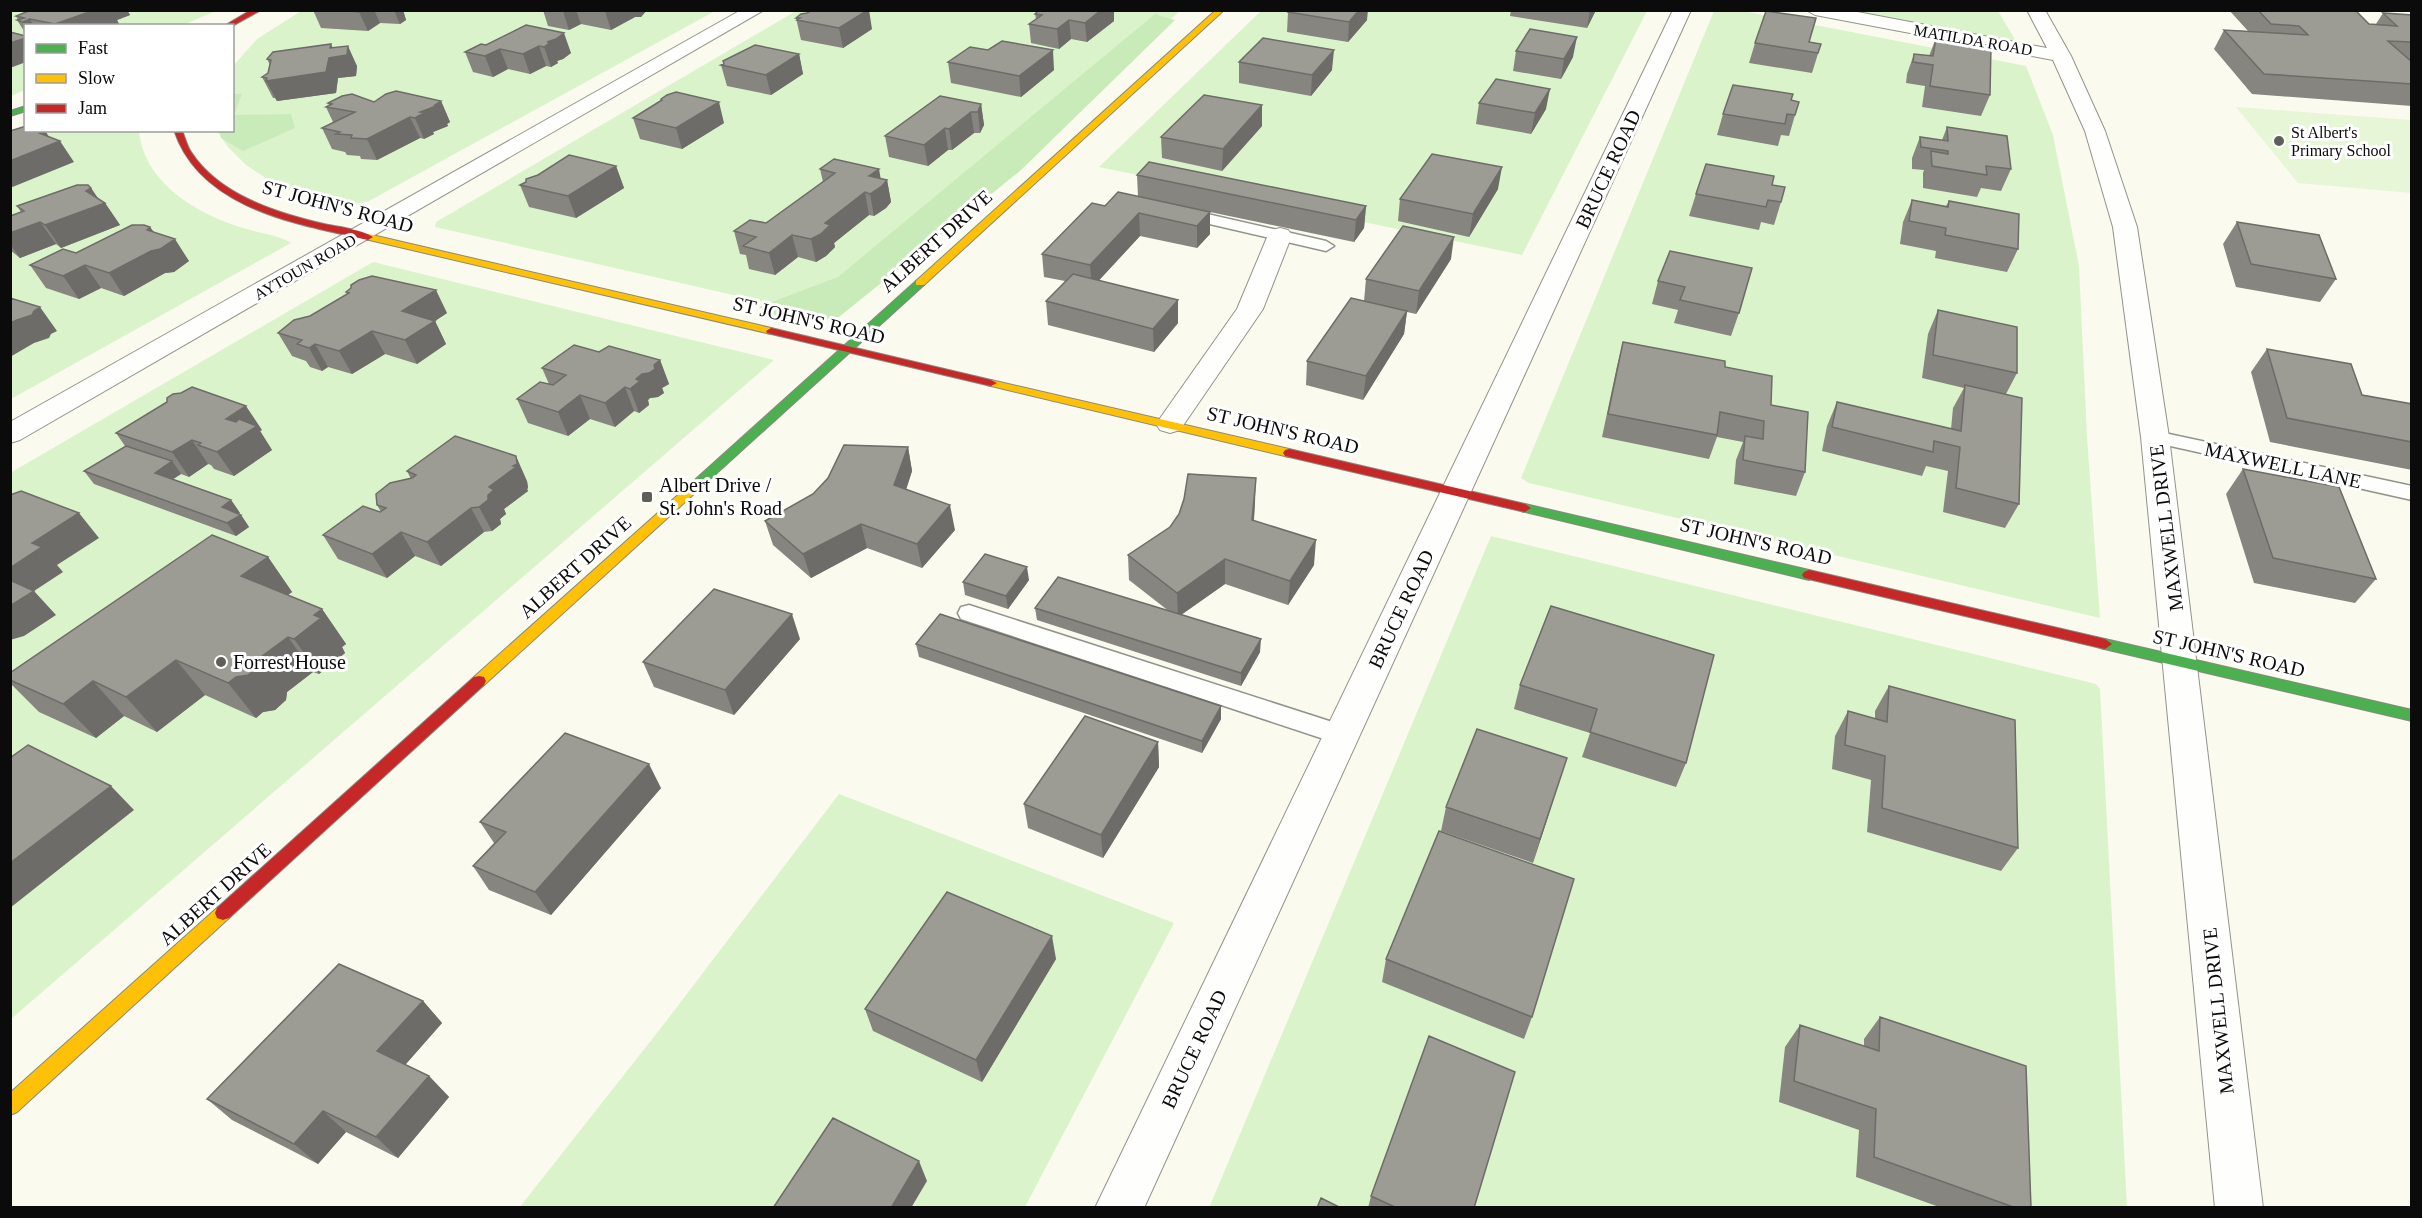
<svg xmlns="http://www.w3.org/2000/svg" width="2422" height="1218" viewBox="0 0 2422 1218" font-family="Georgia,serif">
  <rect width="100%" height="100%" fill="#fafaee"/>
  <path fill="#dbf3cb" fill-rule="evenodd" d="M11 11H216L183 25 26 26 25 90 11 96Z
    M301 11H715L369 201 343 207 294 192 275 184 246 165 228 147 217 131 232 130 233 66 257 39Z
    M796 11H1180L826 313 799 310 435 227 436 222Z
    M1261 11H1647L1522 255 1099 167ZM1261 126 1223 170 1162 158Z
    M1714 11H1743L2026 66 2053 135 2079 266 2087 437 2100 618 1529 483 1521 478ZM1983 66 1922 107 1925 86Z
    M1854 11H1998L2016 41 1875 15Z
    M26 130 139 131C144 183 197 214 243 228 258 233 279 235 291 243L11 399V133Z
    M373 262 774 360 11 1019 10 473ZM527 491 501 512 500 524 492 531 484 532 441 566 415 556 387 578 377 531Z
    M1491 536 2096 684 2100 689 2127 1207 1209 1208ZM1873 746 2001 871 1867 832 1871 780 1833 769Z
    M839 794 1174 923 1025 1207 519 1208 664 1024Z"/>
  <path fill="#c9ebb9" d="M1155 14 1175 20 1020 171 839 317 794 325 759 307 838 277Z
    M233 94H242L234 115 291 114 295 128 243 151 221 138 220 131 232 130Z"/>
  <path fill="#e7f6d6" d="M2236 107 2411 120V193L2298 183Z"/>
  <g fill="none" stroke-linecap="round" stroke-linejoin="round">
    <g stroke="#93938d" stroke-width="3">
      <path id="lane" d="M1181 208 1326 241 1334 246 1326 251 1175 216 1173 213 1175 210Z
        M2155 431 2412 486V500L2148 441 2145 437 2148 433Z
        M969 605 1351 728 1354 735 1351 742 1342 745 961 619 958 613 961 607Z"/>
    </g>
    <g stroke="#93938d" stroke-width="2">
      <path id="street" d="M741 10H764L20 440 10 443V422Z
        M1673 10H1691L1144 1208H1095Z
        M1806 10H1847L2047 48 2027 10H2045L2071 56 2105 131 2137 227 2169 437 2263 1208H2215L2141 437 2113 227 2085 131 2053 60 1815 15Z
        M1280 228 1288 230 1292 235 1263 309 1180 430 1170 433 1160 430 1156 424 1237 309 1268 235 1272 230Z"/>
    </g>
    <g stroke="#898984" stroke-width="2">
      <path id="fast" d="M26 106V111L10 116V111Z
        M920 280 924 281V285L696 492H688L686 489 688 486 916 281Z
        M1525 504 1809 570 1816 575 1809 580 1521 511 1519 508 1521 505Z
        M2105 639 2412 710V721L2100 648 2098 644Z"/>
    </g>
    <g stroke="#898984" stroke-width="2">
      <path id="slow" d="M1216 10H1224L924 285H916V281Z
        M368 234 771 328 776 331 771 334 365 239V235Z
        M991 380 1289 449 1295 453 1289 457 987 385 985 383Z
        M692 485 698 489 696 492 484 685H474L472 681 474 677 688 486Z
        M223 906 229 908 231 913 229 918 17 1112 10 1115V1093L217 908Z"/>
    </g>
    <g stroke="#898984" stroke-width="2">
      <path id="jam" d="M251 10H261L232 26H224Z
        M174 130H182C185 138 187 146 191 152 219 195 276 213 324 224 338 227 361 229 373 237L368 240C297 224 200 209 174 130Z
        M771 328 991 380 997 383 991 386 767 333 766 331Z
        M1289 449 1525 504 1531 508 1525 512 1285 456 1283 453 1285 450Z
        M1809 570 2105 639 2112 644 2105 649 1804 578 1802 575 1804 572Z
        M479 676 484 677 486 681 484 685 229 918 223 920 217 918 215 913 217 908 474 677Z"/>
    </g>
    <use href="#lane" fill="#fefefc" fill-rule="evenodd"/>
    <use href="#street" fill="#fefefc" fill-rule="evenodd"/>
    <use href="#fast" fill="#4caf50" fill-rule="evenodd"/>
    <use href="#slow" fill="#ffc107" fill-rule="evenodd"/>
    <use href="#jam" fill="#c62828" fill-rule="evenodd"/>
  </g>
  <path fill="#86857f" d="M31 10H127L130 15 117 20 119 24 115 26H26V34L17 20H18L16 16Z
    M313 10H403L406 20 400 24 380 23 368 31 321 28Z
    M543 10H647L641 17H635L611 30 581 24 569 30 548 26Z
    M1039 10H1114V21L1087 42 1071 39 1059 49 1031 43 1029 24 1036 19 1035 14Z
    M1511 10H1596L1587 28 1510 16Z
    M2229 10H2355L2369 24H2376L2383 13 2412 15V106L2252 94 2214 49 2224 30 2248 31Z
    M1288 12 1367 20 1348 42 1287 32Z
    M796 18 872 29 843 48 801 40Z
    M526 25 571 53 563 59 557 61 558 63 551 67 546 66 530 74 508 69 493 77 473 72 465 52 486 45Z
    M1936 38 1990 95 1981 116 1922 107 1925 86 1906 83 1907 74 1914 54 1929 56Z
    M1809 42 1821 44 1812 73 1749 63 1755 43Z
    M333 48 357 66 356 76 338 78 336 93 277 101 275 98H273L262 77 268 73 270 65 267 59Z
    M988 50 1054 70 1021 97 951 83 948 62Z
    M1516 51 1573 57 1561 79 1513 71Z
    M799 54 803 74 771 95 727 86 721 65Z
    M1239 62 1332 70 1311 96 1239 83Z
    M661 99 724 123 682 149 640 139 633 118 661 101Z
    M1791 100 1795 115 1789 136 1781 135 1778 146 1717 135 1723 114Z
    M441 101 450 122 447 124 448 126 433 132 434 134 424 139 420 138 377 160 361 159 360 156 347 155 345 152 332 149 322 128 333 122 326 107 329 105 328 103 374 102Z
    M1479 103 1546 109 1531 134 1476 124Z
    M981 104 984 125 980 133H974L952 150H948L928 166 889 157 885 136Z
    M1262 105V126L1222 171 1162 158 1161 137Z
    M1947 127 2011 169 2001 191 1981 188 1977 197 1923 188V173L1924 170 1912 169V158L1920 137 1942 140Z
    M616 166 624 188 576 218 529 207 520 185Z
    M820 169 887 180 891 202 886 208 874 216 869 215 834 243 835 247 826 256 816 262 798 257 775 275 749 269 746 255 740 254 734 231 766 223 823 182Z
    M1137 175 1366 206 1364 228 1354 242 1210 212V234L1197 248 1140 236 1099 280 1178 323 1154 352 1048 325 1046 301 1065 281 1044 277 1042 254 1105 206 1138 197Z
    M1772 185 1781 202 1774 225 1761 222 1759 230 1689 216 1696 194Z
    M91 188 98 199 105 203 120 225 61 248 56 244 20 258 10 250V216L21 212 17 206Z
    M1498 189 1469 237 1398 221 1400 199Z
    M1912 200 1946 206 1949 201 2018 249 2007 272 1935 258 1936 251 1900 244 1903 222Z
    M2237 222 2336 279 2320 302 2236 287 2223 244Z
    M150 227 154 232 189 261 174 272 165 273 124 296 101 288 79 299 46 288 30 265 76 253Z
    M1670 251 1739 313 1731 336 1674 323 1678 310 1652 304 1658 281Z
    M1451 259 1416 314 1407 312 1404 334 1363 400 1306 385 1307 361 1364 301 1366 279Z
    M346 292 447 313 435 321 446 344 417 364 385 354 352 374 328 367 322 371 310 367 306 361 292 356 278 333 310 316 347 294Z
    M1938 310 2017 373 2006 394 2019 504 2005 528 1943 512 1948 471 1926 466 1922 476 1822 451 1827 426 1837 402 1951 429 1953 408 1964 388 1922 378 1928 334Z
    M1623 342 1725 367 1805 472 1796 496 1734 484 1736 460 1743 442 1717 437 1709 459 1602 437 1617 366Z
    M2267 349 2362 395 2412 404V470L2270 442 2251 372Z
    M599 352 660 360 669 384 662 388 664 393 658 397 650 398 648 400 649 405 639 413 634 411 615 427 590 419 568 436 528 423 517 399 549 384 542 368Z
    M262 430 260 431 272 450 234 476 214 469 211 465 208 464 189 477 181 474 173 479 231 500 240 513 238 514 241 515 249 527 236 536 94 484 84 471 125 446 116 433Z
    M908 447 912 471 906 489 955 530 922 568 867 548 811 578 773 545 765 521Z
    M2243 469 2376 579 2355 603 2254 583 2226 494Z
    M407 471 527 481 528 488 527 489 528 491 504 509 506 514 500 519 501 524 492 531 484 532 441 566 415 556 387 578 338 559 323 535 381 512 377 505 411 479Z
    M1255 502 1254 521 1314 565 1288 605 1225 584 1181 615 1260 652 1241 686 1037 620 1035 608 1170 612 1129 580 1128 555Z
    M268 557 292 592 288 595 322 609 346 644 342 647 345 653 319 674 313 672 287 692 286 700 275 710 263 712 256 718 205 695 157 732 124 716 96 738 39 712 10 683V673Z
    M1029 580 1008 609 965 595 963 582Z
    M1551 606 1686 763 1676 787 1582 757 1590 733 1514 709 1520 685Z
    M800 639 734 715 654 687 643 662Z
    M916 644 1221 719 1202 753 919 657Z
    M1889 686 2018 848 2001 871 1867 832 1871 780 1832 769 1835 736 1848 711 1875 719V711Z
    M1158 742 1159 767 1103 858 1028 828 1024 804Z
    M1559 782 1533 863 1441 831 1446 807Z
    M661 788 551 915 489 890 473 866 494 843 480 822Z
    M1056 959 982 1082 873 1031 865 1009Z
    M1386 959 1532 1017 1524 1039 1382 982Z
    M423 1001 442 1023 405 1065 429 1076 449 1097 398 1158 346 1132 318 1164 232 1120 207 1099Z
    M1880 1017 2031 1208H1942L1856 1177 1859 1130 1779 1102 1785 1047 1800 1025 1864 1046V1039Z
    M1371 1196 1474 1208H1368Z"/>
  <path fill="#6d6c68" d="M95 10H127L130 15 117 20 119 24 115 26H56L55 24Z
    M361 10H374L380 23 368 31 359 12Z
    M394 10H403L406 20 400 24Z
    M576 10 581 24 569 30 563 11Z
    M647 10 641 17H635L611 30 605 11Z
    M868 10H869L872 29 843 48 839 28Z
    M1101 10H1114V21L1087 42 1085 23Z
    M1359 10H1368L1367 20 1348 42 1349 22Z
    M1590 10H1596L1587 28Z
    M30 19 34 26H26L23 22Z
    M1069 20 1071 39 1059 49 1057 29Z
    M564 33 571 53 563 59 557 61 558 63 551 67 544 47 547 42Z
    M1577 37 1573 57 1561 79 1564 59Z
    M26 38V62L10 68V43Z
    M331 44 337 57 348 46 357 66 356 76 338 78 336 93 277 101 266 81 330 48Z
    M539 46 546 66 530 74 523 54Z
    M500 49 508 69 493 77 485 56Z
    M1053 50 1054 70 1021 97 1019 76Z
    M1334 50 1332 70 1311 96 1312 75Z
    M799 54 803 74 771 95 766 75Z
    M1550 89 1546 109 1531 134 1535 113Z
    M441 101 450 122 447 124 448 126 433 132 434 134 424 139 415 118 420 112Z
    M719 102 724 123 682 149 676 128Z
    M981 104 984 125 980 133 978 112Z
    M1262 105V126L1222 171 1223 149Z
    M971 112 974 133 952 150 949 129Z
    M410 117 420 138 377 160 367 139Z
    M945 128 948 150 928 166 924 145Z
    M41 130H45L53 144 60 141 74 162 10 188V161Z
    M616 166 624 188 576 218 568 196Z
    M1502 167 1498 189 1469 237 1473 214Z
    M879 169 882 186 887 180 891 202 886 208 874 216 870 194 869 176Z
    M91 188 102 204 105 203 120 225 61 248 45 225Z
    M865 192 869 215 834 243 835 247 826 256 816 262 811 239 825 223Z
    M1366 206 1364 228 1354 242 1356 220Z
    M1210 212V234L1197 248V226Z
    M1139 213 1140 236 1092 288 1090 265Z
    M40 222 56 244 20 258 10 244V233Z
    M150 227 163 247 175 239 189 261 174 272 165 273 124 296 109 273Z
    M792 235 798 257 775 275 769 253Z
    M1454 237 1451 259 1416 314 1419 291Z
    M85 265 101 288 79 299 63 276Z
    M436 290 447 313 435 321 446 344 417 364 405 340 402 311Z
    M1178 300V323L1154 352 1153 329Z
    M40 307 57 331 51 334 49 338 34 343 10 357V323Z
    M1407 311 1404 334 1363 400 1366 376Z
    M372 331 385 354 352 374 339 351Z
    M315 344 328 367 322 371 309 348Z
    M660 360 669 384 662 388 664 393 658 397 650 398 648 400 649 405 639 413 630 389 636 379Z
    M625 387 634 411 615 427 605 403Z
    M580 395 590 419 568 436 558 412Z
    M246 406 262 430 260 431 272 450 234 476 217 452 226 419Z
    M192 440 208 464 189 477 172 452Z
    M908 447 912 471 900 509 894 485Z
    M516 456 527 481 528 488 527 489 528 491 504 509 506 514 500 519 501 524 492 531 479 507 488 495 489 487 513 466Z
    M172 461 181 474 164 485 155 473Z
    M1256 478 1255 502 1252 544V520Z
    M231 500 240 513 231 519 222 507Z
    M950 505 955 530 922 568 917 544Z
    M471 508 484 532 441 566 427 542Z
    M79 513 99 538 57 565 63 572 34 591 56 615 24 636 10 640V568L32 543Z
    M241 515 249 527 236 536 227 523Z
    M861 524 867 548 811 578 803 554Z
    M401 532 415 556 387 578 372 554Z
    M1316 540 1314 565 1288 605 1290 581Z
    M268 557 292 592 266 611 241 576Z
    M1225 559V584L1178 617 1177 593Z
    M1027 567 1029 580 1008 609 1006 596Z
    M322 609 346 644 342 647 345 653 319 674 294 639 314 615Z
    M792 614 800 639 734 715 725 690Z
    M288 637 313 672 287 692 286 700 275 710 263 712 256 718 228 683Z
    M1261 639 1260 652 1241 686V673Z
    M176 660 205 695 157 732 126 697Z
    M93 681 124 716 96 738 63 704Z
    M1221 706V719L1202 753V741Z
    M1158 742 1159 767 1103 858 1101 835Z
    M1567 758 1559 782 1533 863 1540 839Z
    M649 764 661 788 551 915 535 892Z
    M111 786 134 810 10 908V863Z
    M1052 936 1056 959 982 1082 976 1060Z
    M423 1001 442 1023 398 1073 377 1051Z
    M429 1076 449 1097 398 1158 376 1137Z
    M323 1111 346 1132 318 1164 294 1144Z
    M919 1161 927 1181 911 1208H891Z"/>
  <path fill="#9c9b94" stroke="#6d6c68" stroke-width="1.5" d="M31 10H95L55 24 30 19 23 22 17 20 24 18 16 16Z
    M341 10H361L359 12Z
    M812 10H868L839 28 797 20 800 18H796L801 14 807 13Z
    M1039 10H1101L1085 23 1069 20 1057 29 1029 24 1042 15 1035 14Z
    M1290 10H1359L1349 22 1288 12Z
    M2258 10H2355L2369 24 2397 26 2383 13 2412 15V42L2388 41 2412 62V84L2264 74 2224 30 2308 35 2299 26 2271 24Z
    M1766 11 1816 18 1809 42 1821 44 1818 53 1755 43Z
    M526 25 564 33 556 39 547 42H551L544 47 539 46 523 54 500 49 485 56 465 52 481 44 486 45Z
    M1530 29 1577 37 1564 59 1516 51Z
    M10 32 26 36V38L10 43Z
    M1263 38 1334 50 1312 75 1239 62Z
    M1936 38 1991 46 1990 95 1930 86 1933 65 1913 62 1914 54 1933 56Z
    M1002 41 1053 50 1019 76 948 62 970 47 988 50Z
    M331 44 330 48 348 46 347 55 329 58 326 72 266 81 267 78 262 77 268 73 271 60 267 59 273 52Z
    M755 45 799 54 766 75 721 65 724 64 723 61Z
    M1496 79 1550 89 1535 113 1479 103Z
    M1733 85 1793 94 1791 100 1799 102 1795 115 1787 114 1785 124 1723 114Z
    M396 91 441 101 435 105H439L420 112 424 113 415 118 410 117 367 139 351 138 352 135 336 134 340 132 322 128 355 112 326 107 332 104 328 103 342 96 352 94 374 102 386 94Z
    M676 92 719 102 676 128 633 118 662 100 661 99 667 95Z
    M1204 95 1262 105 1223 149 1161 137Z
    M940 96 981 104 978 112H971L949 129 945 128 924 145 885 136Z
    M26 126V130H41L39 133 60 141 10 161V131Z
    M1947 127 2007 136 2011 169 1986 166 1987 175 1932 166 1931 151 1948 154V151L1921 147 1920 137 1948 141Z
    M1432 154 1502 167 1473 214 1400 199Z
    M569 155 616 166 568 196 520 185 526 182V179L538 175Z
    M834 159 879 169 869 176 887 180 882 186 870 194 865 192 825 223 830 225 821 234 811 239 792 235 769 253 743 246 756 237 734 231 750 220 766 223 835 173 820 169Z
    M1149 162 1366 206 1356 220 1137 175Z
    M1706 164 1774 176 1772 185 1785 187 1781 202 1768 200 1766 207 1696 194Z
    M77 185H88L91 188 86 191 105 203 45 225 40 222 10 233V216L24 211 17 206Z
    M1118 192 1210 212 1197 226 1139 213 1090 265 1042 254 1092 203 1105 206Z
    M1912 200 1948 207 1949 201 2019 214 2018 249 1945 235 1946 228 1909 221Z
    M2237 222 2319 235 2336 279 2251 264Z
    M132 225H144L150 227 147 230 175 239 160 249 151 251 109 273 85 265 63 276 30 265 63 249 76 253Z
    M1403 226 1454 237 1419 291 1366 279Z
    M1670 251 1752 268 1739 313 1680 300 1685 287 1658 281Z
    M1073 274 1178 300 1153 329 1046 301Z
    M372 276 436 290 402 311 435 321 405 340 372 331 339 351 315 344 309 348 297 344 302 340 278 333 294 320 310 316 349 293 346 292 351 288V285L359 280Z
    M10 298 40 307 34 311 32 315 17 320 10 323Z
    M1351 298 1407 311 1366 376 1307 361Z
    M1938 310 2017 327V373L1933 355Z
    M1623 342 1725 361V367L1772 376 1771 405 1808 412 1805 472 1743 460 1745 436 1763 439 1764 421 1720 412 1717 435 1608 414Z
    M574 345 599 352 609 346 660 360 654 365 655 369 649 373 642 374 636 379 640 381 630 389 625 387 605 403 580 395 558 412 517 399 540 382 553 385 566 375 542 368Z
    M2267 349 2351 364 2362 395 2412 404V442L2287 418Z
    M1965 385 2022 398 2019 504 1956 488 1960 447 1934 441 1933 452 1832 427 1837 402 1961 431Z
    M192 387 246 406 226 419 236 422 239 419 257 426 217 452 198 445 201 443 192 440 172 452 116 433 167 402V398L173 394 181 393Z
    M455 436 516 456 517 464 513 466 516 467 489 487 494 490 488 495V500L479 507 471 508 427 542 401 532 372 554 323 535 363 506 380 512 386 508 377 505 376 494 390 483 412 478 416 475 407 471Z
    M844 445 908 447 894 485 950 505 917 544 861 524 803 554 765 521 813 494 828 478Z
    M126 446 172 461 155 473 231 500 222 507 241 515 227 523 84 471Z
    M2243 469 2339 487 2376 579 2273 558Z
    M1188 474 1256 478 1252 520 1316 540 1290 581 1225 559 1177 593 1128 555 1170 527 1179 514 1184 499Z
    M21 491 79 513 32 543 42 547 10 568V495Z
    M212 535 268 557 241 576 322 609 314 615 321 618 294 639 288 637 261 657 260 666 248 675 236 677 228 683 176 660 126 697 93 681 63 704 10 680V673Z
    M985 554 1027 567 1006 596 963 582Z
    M1058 577 1261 639 1241 673 1035 608Z
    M10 580 34 591 10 606Z
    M714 589 792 614 725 690 643 662Z
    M1551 606 1714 655 1686 763 1590 732 1597 709 1520 685Z
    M940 614 1221 706 1202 741 916 644Z
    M1889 686 2015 720 2018 848 1882 808 1885 756 1845 745 1848 711 1887 722Z
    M1085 716 1158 742 1101 835 1024 804Z
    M1477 729 1567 758 1540 839 1446 807Z
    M565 733 649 764 535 892 473 866 506 832 480 822Z
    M28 745 111 786 10 863V758Z
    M1439 831 1574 879 1532 1017 1386 959Z
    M947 892 1052 936 976 1060 865 1009Z
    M339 964 423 1001 377 1051 429 1076 376 1137 323 1111 294 1144 207 1099Z
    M1880 1017 2026 1066 2031 1208H2016L1874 1157 1876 1109 1794 1081 1800 1025 1879 1051Z
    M1429 1036 1515 1072 1474 1208H1397L1371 1196Z
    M833 1118 919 1161 891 1208H773Z
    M1321 1198 1341 1208H1317Z"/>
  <g fill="#5f5f5a" stroke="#fff" stroke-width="2">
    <circle cx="2279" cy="141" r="6"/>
    <rect x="641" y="491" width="12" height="12" rx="3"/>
    <circle cx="221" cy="662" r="6"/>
  </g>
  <g text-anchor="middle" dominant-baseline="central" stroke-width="6" stroke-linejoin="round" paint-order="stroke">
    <g font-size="16" fill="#0b0b0b" stroke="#fff">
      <text transform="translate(1973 40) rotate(10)">MATILDA ROAD</text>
      <text transform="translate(305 267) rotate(-30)">AYTOUN ROAD</text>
    </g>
    <g font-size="16" fill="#0b0b0b" stroke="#fff" text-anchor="start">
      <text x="2291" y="132">St Albert's<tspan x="2291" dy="18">Primary School</tspan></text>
    </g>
    <g font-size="20" fill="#0b0b0b" stroke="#fff">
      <text transform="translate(1608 169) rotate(-65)">BRUCE ROAD</text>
      <text transform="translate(338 206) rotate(15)">ST JOHN'S ROAD</text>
      <text transform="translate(936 241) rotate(-42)">ALBERT DRIVE</text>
      <text transform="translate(809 320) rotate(13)">ST JOHN'S ROAD</text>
      <text transform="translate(1283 430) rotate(13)">ST JOHN'S ROAD</text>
      <text transform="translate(2283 465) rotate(12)">MAXWELL LANE</text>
      <text transform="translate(2166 528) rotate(-97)">MAXWELL DRIVE</text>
      <text transform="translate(1756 541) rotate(13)">ST JOHN'S ROAD</text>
      <text transform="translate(575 567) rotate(-42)">ALBERT DRIVE</text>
      <text transform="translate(1401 609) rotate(-65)">BRUCE ROAD</text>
      <text transform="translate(2229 653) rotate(13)">ST JOHN'S ROAD</text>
      <text transform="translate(215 894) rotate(-42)">ALBERT DRIVE</text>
      <text transform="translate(2218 1011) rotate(-96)">MAXWELL DRIVE</text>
      <text transform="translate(1194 1049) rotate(-65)">BRUCE ROAD</text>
    </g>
    <g font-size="20" fill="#0b0b0b" stroke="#fff" text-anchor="start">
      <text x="659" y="485">Albert Drive /<tspan x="659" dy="23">St. John's Road</tspan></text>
      <text x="233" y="662">Forrest House</text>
    </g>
  </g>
  <rect width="2422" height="1218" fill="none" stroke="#0b0b0b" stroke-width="24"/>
  <rect x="24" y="24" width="210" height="108" fill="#ffffff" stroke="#9d9d9d" stroke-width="1.5"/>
  <rect x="36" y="44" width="30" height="9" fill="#4caf50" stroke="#9d9d9d" stroke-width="1.5"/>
  <text x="78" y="54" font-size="18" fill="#0b0b0b">Fast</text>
  <rect x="36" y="74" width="30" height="9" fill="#ffc107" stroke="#9d9d9d" stroke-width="1.5"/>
  <text x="78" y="84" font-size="18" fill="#0b0b0b">Slow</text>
  <rect x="36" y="104" width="30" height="9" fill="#c62828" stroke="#9d9d9d" stroke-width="1.5"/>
  <text x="78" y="114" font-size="18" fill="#0b0b0b">Jam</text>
</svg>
